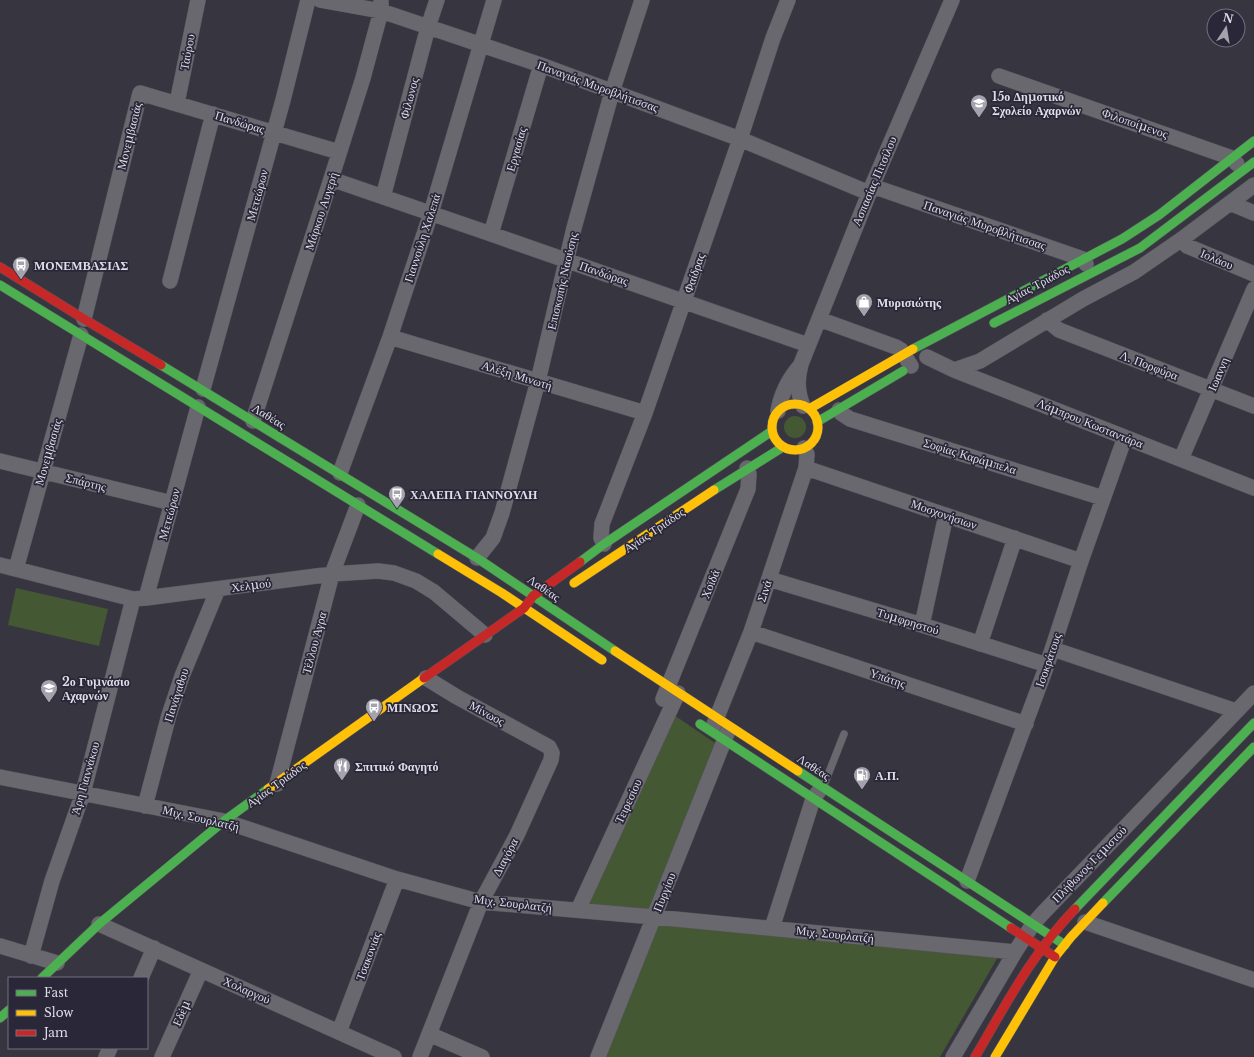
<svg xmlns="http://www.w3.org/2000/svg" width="1254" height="1057" viewBox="0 0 1254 1057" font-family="'Libre Baskerville',serif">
  <rect width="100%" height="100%" fill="#37353f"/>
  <path fill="#455834" d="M784 427a11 11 0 1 1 22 0a11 11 0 1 1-22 0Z
    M16 588 108 609 99 646 8 625Z
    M674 715 715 743 649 910 587 904Z
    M659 924 998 957 940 1057H605Z"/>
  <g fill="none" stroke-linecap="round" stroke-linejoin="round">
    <g stroke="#55535c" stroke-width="8">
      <path id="lane" d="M824 785 844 734"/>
    </g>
    <g stroke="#55535c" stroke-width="16">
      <path id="street" d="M320 0 381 11 541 65 740 139 869 193
        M999 76 1232 158 1237 164
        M177 103 198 0
        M331 179 491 234 808 345
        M872 186 1083 259 1086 264
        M383 197 428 27 437 0
        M1230 203 1254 213
        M491 234 541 65
        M1182 239 1187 246 1254 274
        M170 281 213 114
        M84 319 140 93 339 152
        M819 319 896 347 901 350 911 366
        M1047 320 1059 330 1254 406
        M390 337 645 413
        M927 357 954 370 1254 488
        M954 370 980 361 1083 299 1134 272 1182 239 1254 185
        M203 389 283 100 308 0
        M803 406C797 391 797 379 801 364L872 186 952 0
        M839 410 841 413 850 419 1103 498
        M778 411C781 394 788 380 799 367
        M253 421 331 179 363 78 381 11V2
        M1181 459 1254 289
        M0 461 172 503
        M806 468 1081 561
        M340 473 390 337 431 213 494 0
        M604 544 601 538 602 524 645 413 740 139 773 38 788 0
        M477 558 493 538 502 513 538 381 574 228 612 92 642 0
        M0 565 133 599 146 598 332 574 378 571 394 573 416 581 434 592 485 635
        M16 569 81 335
        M769 579 922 625 1047 665
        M146 598 198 407
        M922 625 946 515
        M751 632 1026 724
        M980 644 1015 538
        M1053 649 1236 711
        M663 699 748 489 749 474 747 468
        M713 727 751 632 806 468 807 454 804 448
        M0 777 224 821 397 879 481 902 654 917 1015 952
        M277 784 332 574 358 505
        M145 806 169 715 182 676 218 589
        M967 881 1047 665 1081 561 1125 437
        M578 910 678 693
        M1085 922 1254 980
        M99 924 394 1057
        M772 928 813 799 819 791
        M0 946 57 963
        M31 956 52 881 83 793 133 599
        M141 978 154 948
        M339 1032 397 879
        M429 1034 482 1057
        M106 1057 110 1048
        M162 1057 201 970
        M420 1057 481 902 517 835 551 760 552 753 549 747 457 697 426 678
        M598 1057 728 731
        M953 1057 1015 952 1033 924 1042 914 1254 693"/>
    </g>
    <g stroke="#55535c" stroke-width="10">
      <path id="fast" d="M0 285 438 554
        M994 323 1140 248 1254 162
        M913 349 1122 239 1159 215 1254 141
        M161 365 477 558 615 651
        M817 422 903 371
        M714 490 783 447
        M580 562 604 544 772 431
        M700 724 1011 928
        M798 771 1065 945
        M1103 903 1254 747
        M1075 909 1254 723
        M42 978 99 924 224 821 268 789
        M0 1018 9 1010"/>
    </g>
    <g stroke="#55535c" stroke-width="10">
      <path id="slow" d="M772 427a23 23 0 1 1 46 0a23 23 0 1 1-46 0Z
        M809 409 913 349
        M438 554 502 593 602 660
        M574 583 714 490
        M615 651 798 771
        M268 789 424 678
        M995 1057 1055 957 1071 937 1103 903"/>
    </g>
    <g stroke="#55535c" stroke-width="10">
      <path id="jam" d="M0 267 84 319 161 365
        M424 678 524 608 533 596 580 562
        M1011 928 1055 957
        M975 1057C1005 1006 1033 952 1075 909"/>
    </g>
    <use href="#lane" stroke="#69686f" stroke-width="7"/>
    <use href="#street" stroke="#69686f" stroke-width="15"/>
    <use href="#fast" stroke="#4caf50" stroke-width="9"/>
    <use href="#slow" stroke="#ffc107" stroke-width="9"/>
    <use href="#jam" stroke="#c62828" stroke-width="9"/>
  </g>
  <defs>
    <g id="school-pin" transform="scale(0.9)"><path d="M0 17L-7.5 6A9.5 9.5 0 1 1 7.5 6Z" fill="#a4a2ad" stroke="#2a2738"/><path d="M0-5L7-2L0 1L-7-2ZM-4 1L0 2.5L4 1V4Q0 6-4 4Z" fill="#fff"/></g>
    <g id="bus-pin" transform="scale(0.9)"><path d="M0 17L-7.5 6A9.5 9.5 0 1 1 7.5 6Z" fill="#a4a2ad" stroke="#2a2738"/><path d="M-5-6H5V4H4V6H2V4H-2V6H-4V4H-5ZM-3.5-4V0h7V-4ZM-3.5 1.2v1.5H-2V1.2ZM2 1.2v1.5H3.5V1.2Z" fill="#fff"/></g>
    <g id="shop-pin" transform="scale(0.9)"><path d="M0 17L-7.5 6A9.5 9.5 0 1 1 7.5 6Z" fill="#a4a2ad" stroke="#2a2738"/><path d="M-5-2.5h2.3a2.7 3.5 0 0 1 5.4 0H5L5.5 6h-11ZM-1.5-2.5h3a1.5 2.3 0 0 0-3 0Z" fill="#fff"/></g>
    <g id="restaurant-pin" transform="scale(0.9)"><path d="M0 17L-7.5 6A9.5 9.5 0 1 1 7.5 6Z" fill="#a4a2ad" stroke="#2a2738"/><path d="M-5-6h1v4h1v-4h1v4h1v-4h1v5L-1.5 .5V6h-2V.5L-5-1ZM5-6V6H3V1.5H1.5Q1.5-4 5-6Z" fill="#fff"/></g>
    <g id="fuel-pin" transform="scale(0.9)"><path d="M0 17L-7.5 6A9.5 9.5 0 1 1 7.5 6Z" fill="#a4a2ad" stroke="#2a2738"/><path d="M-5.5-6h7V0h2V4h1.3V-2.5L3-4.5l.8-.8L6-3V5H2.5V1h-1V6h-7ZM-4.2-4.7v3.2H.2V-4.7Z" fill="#fff"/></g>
  </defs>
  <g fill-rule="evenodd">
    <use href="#school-pin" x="979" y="103"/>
    <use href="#bus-pin" x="21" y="265"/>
    <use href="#shop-pin" x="864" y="302"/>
    <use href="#bus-pin" x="397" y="494"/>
    <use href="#school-pin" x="49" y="688"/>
    <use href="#bus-pin" x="374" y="707"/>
    <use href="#restaurant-pin" x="342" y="766"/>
    <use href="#fuel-pin" x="862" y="775"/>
  </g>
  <g text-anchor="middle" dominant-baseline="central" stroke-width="3.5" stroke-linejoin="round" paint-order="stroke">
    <g font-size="12" fill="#dedde8" stroke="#2a2738">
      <text transform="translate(187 52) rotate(-79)">Ταύρου</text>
      <text transform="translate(598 86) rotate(20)">Παναγιάς Μυροβλήτισσας</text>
      <text transform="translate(409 98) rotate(-75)">Φίλωνος</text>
      <text transform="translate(240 122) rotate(17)">Πανδώρας</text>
      <text transform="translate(1135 123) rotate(19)">Φιλοποίμενος</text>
      <text transform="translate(129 136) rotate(-76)">Μονεμβασιάς</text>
      <text transform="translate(516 149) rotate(-74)">Εργασίας</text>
      <text transform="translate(874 181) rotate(-67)">Ασπασίας Πιτσίλου</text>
      <text transform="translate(257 195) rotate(-75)">Μετεώρων</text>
      <text transform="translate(321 211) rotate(-72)">Μάρκου Αυγερή</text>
      <text transform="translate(985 225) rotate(19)">Παναγιάς Μυροβλήτισσας</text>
      <text transform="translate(422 238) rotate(-72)">Γιαννούλη Χαλεπά</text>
      <text transform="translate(1217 259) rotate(23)">Ιολάου</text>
      <text transform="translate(604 273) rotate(19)">Πανδώρας</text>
      <text transform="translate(694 273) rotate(-71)">Φαίδρας</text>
      <text transform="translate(562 281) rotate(-77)">Επισκοπής Ναούσης</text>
      <text transform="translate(1037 284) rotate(-28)">Αγίας Τριάδος</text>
      <text transform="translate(1149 365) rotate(21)">Λ. Πορφύρα</text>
      <text transform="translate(1218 374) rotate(-67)">Ιωαννη</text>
      <text transform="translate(517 375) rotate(17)">Αλέξη Μινωτή</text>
      <text transform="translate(269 416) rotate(31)">Λαθέας</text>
      <text transform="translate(1090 423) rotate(22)">Λάμπρου Κωσταντάρα</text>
      <text transform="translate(48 452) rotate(-74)">Μονεμβασιάς</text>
      <text transform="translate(970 456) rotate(17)">Σοφίας Καράμπελα</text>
      <text transform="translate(86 482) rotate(14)">Σπάρτης</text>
      <text transform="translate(169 514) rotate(-75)">Μετεώρων</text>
      <text transform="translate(944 514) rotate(19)">Μοσχονήσιων</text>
      <text transform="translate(654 530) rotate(-34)">Αγίας Τριάδος</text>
      <text transform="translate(710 584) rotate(-68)">Χοϊδά</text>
      <text transform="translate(251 585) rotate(-7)">Χελμού</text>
      <text transform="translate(544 588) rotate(34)">Λαθέας</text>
      <text transform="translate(764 591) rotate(-71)">Σινά</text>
      <text transform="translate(908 621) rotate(17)">Τυμφρηστού</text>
      <text transform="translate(314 643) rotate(-75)">Τέλλου Άγρα</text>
      <text transform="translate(1048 660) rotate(-71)">Ισοκράτους</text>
      <text transform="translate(888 678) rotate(19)">Υπάτης</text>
      <text transform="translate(176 695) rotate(-72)">Πανάγαθου</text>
      <text transform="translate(487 713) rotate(28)">Μίνωος</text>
      <text transform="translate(814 767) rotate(33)">Λαθέας</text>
      <text transform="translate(85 778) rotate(-74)">Άρη Γιαννάκου</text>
      <text transform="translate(276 784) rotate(-36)">Αγίας Τριάδος</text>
      <text transform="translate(628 801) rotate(-65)">Τειρεσίου</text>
      <text transform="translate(201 818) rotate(13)">Μιχ. Σουρλατζή</text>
      <text transform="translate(505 857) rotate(-62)">Διαγόρα</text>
      <text transform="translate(1089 864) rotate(-46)">Πλήθωνος Γεμιστού</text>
      <text transform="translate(664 892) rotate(-68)">Πυργίου</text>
      <text transform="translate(513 903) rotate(7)">Μιχ. Σουρλατζή</text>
      <text transform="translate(835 934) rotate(6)">Μιχ. Σουρλατζή</text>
      <text transform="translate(368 956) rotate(-70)">Τσακονιάς</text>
      <text transform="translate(247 990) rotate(24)">Χολαργού</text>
      <text transform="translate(181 1013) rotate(-66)">Εδέμ</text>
    </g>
    <g font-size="12" font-weight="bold" fill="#dedde8" stroke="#2a2738" text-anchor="start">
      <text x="992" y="96">15ο Δημοτικό<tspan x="992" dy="14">Σχολείο Αχαρνών</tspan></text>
      <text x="34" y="265">ΜΟΝΕΜΒΑΣΙΑΣ</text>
      <text x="877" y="302">Μυρισιώτης</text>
      <text x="410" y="494">ΧΑΛΕΠΑ ΓΙΑΝΝΟΥΛΗ</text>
      <text x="62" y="681">2ο Γυμνάσιο<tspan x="62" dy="14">Αχαρνών</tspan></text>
      <text x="387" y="707">ΜΙΝΩΟΣ</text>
      <text x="355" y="766">Σπιτικό Φαγητό</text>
      <text x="875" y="775">Α.Π.</text>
    </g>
  </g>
  <rect x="8" y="977" width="140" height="72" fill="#2a2738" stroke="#72707e"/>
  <rect x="16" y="990" width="20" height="6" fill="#4caf50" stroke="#72707e"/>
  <text x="44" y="997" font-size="12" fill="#dedde8">Fast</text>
  <rect x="16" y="1010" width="20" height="6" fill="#ffc107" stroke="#72707e"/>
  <text x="44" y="1017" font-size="12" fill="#dedde8">Slow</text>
  <rect x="16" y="1030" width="20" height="6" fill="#c62828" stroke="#72707e"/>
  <text x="44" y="1037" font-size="12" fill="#dedde8">Jam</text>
  <g transform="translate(1226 28) rotate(12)"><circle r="19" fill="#2a2738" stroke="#72707e"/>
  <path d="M0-3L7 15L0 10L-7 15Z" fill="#a4a2ad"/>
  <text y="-6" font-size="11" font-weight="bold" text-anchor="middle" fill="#dedde8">N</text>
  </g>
</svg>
